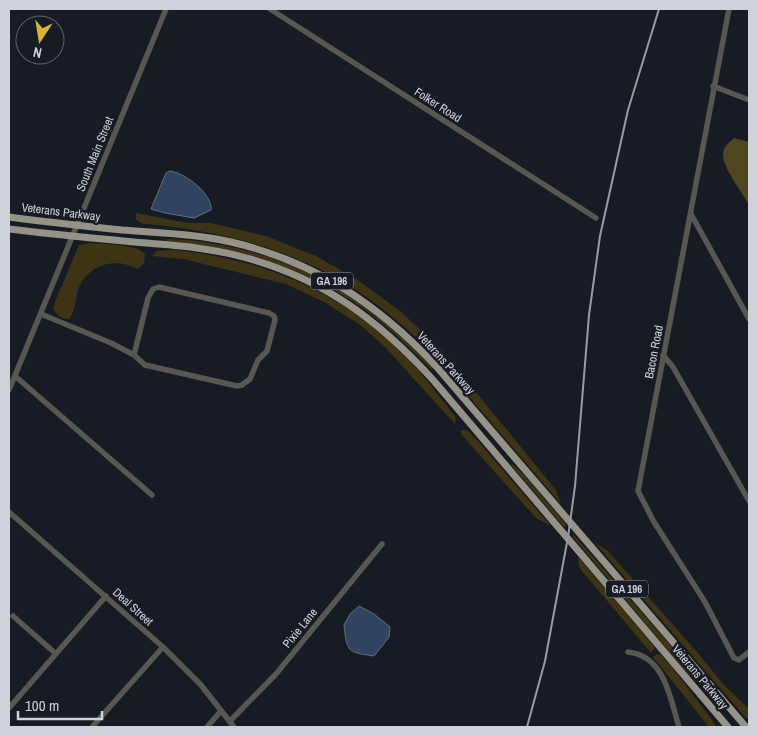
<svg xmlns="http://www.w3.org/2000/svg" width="758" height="736" viewBox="0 0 758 736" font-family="'Archivo Narrow',sans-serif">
  <rect width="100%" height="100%" fill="#171c24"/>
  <path fill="#3d3415" d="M136 213 188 223H211L266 236 318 257 359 281 400 311 439 347 556 490 561 504 430 351C365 286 301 251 210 233 188 229 165 225 143 224L136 220Z
    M166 239C246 241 322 271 384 320 402 334 418 351 433 368L432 370C415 354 399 337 381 322 319 272 245 247 166 241Z
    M90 243C103 244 138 244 145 254L144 263 138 269C117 258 92 263 80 285 74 297 78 307 69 319 61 319 56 315 53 308L55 302 79 245Z
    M173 250C260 258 341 291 404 354 422 373 438 395 455 416L456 419 455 424 385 347 359 324 324 302 286 284 183 259 152 256 156 251Z
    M461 430H467L477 440 551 526 536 518 461 434Z
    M512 464 525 476 566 524V526L564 527 511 465Z
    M573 534 720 702 719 703 687 673 573 537Z
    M595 543 607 550 697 652 723 684 749 709V719L745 717Z
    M578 557 654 646V649L651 653 582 571 579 567Z
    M657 654 661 655 672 667 715 724V727H709L653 657Z"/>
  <path fill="#4f451f" d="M734 138 749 142V205C743 193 722 167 723 154 723 147 729 143 734 138Z"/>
  <path fill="#304361" stroke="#606e85" d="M170 171C185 173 213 194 211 210L194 218 165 213 151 209 166 173Z
    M359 606 374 614 390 627 389 637 374 656C347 652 347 652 344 625L350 614Z"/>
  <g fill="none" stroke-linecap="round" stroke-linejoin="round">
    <path stroke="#585752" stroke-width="5.5" d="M270 9 596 218
      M729 9 638 491 654 522 705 602 734 658 739 660 749 652
      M713 86 749 100
      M691 214 749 319
      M41 314 111 343 134 355 145 365 237 386 242 385 250 379 258 360 267 351 275 320 274 316 269 313 159 287 153 289 148 298 134 355
      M663 355 673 367 749 501
      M15 376 152 495
      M9 390 166 9
      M9 512 163 647 201 685 234 727
      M13 616 55 653
      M628 652C665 656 670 698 679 727
      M9 708 106 596
      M230 721 276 674 382 544
      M92 727 163 647
      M207 727 221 711"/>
    <path stroke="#959288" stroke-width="7" d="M9 217C47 222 84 226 122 230 159 233 196 234 231 242 314 261 379 305 436 366L746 727
      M9 229C50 234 92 238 134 242 170 245 207 247 243 257 323 278 380 321 434 381L728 727"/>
    <path stroke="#989ba2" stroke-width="2" d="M527 727 545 661 568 537 575 486 589 315 600 236 628 110 659 9"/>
  </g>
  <g text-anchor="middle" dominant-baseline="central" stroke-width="5" stroke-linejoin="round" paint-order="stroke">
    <g fill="#171c24" stroke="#989ba2" stroke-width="1">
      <rect x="311" y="272.5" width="42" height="17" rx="4"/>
      <rect x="606" y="580.5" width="42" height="17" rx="4"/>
    </g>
    <g font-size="11" font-weight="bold" fill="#cfd2d8">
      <text x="332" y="281">GA 196</text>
      <text x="627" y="589">GA 196</text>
    </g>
    <g font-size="12" fill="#cfd2d8" stroke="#171c24">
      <text transform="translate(438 105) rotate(33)">Folker Road</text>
      <text transform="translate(95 154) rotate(-68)">South Main Street</text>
      <text transform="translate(61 212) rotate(7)">Veterans Parkway</text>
      <text transform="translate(654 352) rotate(-79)">Bacon Road</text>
      <text transform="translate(446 363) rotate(48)">Veterans Parkway</text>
      <text transform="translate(133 607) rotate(42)">Deal Street</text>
      <text transform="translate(300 628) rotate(-51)">Pixie Lane</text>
      <text transform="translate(700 677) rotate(50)">Veterans Parkway</text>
    </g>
  </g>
  <rect width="758" height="736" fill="none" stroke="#cfd2d8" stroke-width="20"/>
  <g transform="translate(40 40) rotate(192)"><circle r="24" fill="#171c24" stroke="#61656c"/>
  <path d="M0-4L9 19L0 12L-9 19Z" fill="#d5b534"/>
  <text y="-8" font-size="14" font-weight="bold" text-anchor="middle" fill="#cfd2d8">N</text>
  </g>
  <path d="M18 711v8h84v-8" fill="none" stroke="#cfd2d8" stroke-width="2.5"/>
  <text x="25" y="711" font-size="15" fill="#cfd2d8" stroke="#171c24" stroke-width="4" paint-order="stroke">100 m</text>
</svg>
